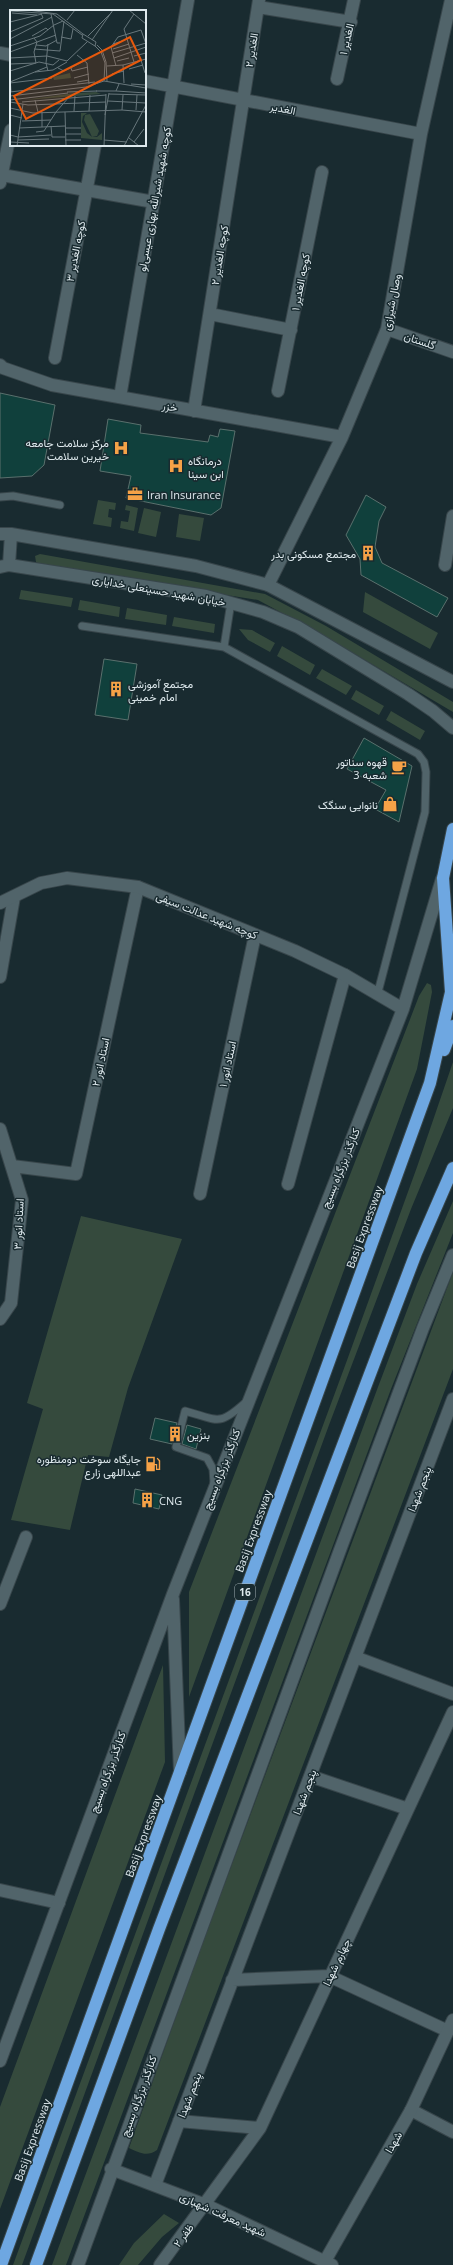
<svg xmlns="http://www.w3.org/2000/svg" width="453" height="2265" viewBox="0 0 453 2265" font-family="'Open Sans',Vazirmatn,sans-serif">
  <rect width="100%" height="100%" fill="#192b30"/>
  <path fill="#354a3d" d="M98 500 116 503 115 510 109 509 108 517 112 518 111 527 93 524Z
    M126 505 138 508 134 531 120 528 121 521 128 522 130 511 125 510Z
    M144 508 161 512 156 537 138 533Z
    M179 514 204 518 200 541 176 537Z
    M40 554 265 594 326 626 453 702V712L321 634 258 600 41 565 36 562 35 556Z
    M21 590 73 598 71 607 19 599Z
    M365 592 438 633 430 649 363 612Z
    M80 600 120 607 119 617 78 610Z
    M127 608 167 615 166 625 125 619Z
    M174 617 215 624 214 633 172 626Z
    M239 629 252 630 275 643 270 652 248 640Z
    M282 646 315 665 310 675 277 656Z
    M322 669 352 686 346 695 316 678Z
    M356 690 384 706 379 715 351 699Z
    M391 711 425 731 420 740 386 720Z
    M427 983 431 985 432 992 417 1069 189 1697V1592L419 996Z
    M453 1062V1108L411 1209 329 1425 22 2265H13L346 1363 417 1167Z
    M453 1201V1233L391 1389 66 2265H52L378 1387 417 1284Z
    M81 1216 182 1239 128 1388 109 1457 88 1455 70 1530 11 1520 43 1409 27 1403Z
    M453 1272V1369L157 2150C147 2157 140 2153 129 2148L198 1955Z
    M163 1665 165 1762 0 2209V2107Z
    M164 2214 179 2223 162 2237 138 2265H119L134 2243Z"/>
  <path fill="#10403c" stroke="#5a706d" d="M0 393 55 405 44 465 32 476 0 478Z
    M108 419 141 425 140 433 208 442 210 435 218 437 220 429 235 431 221 508 211 515 126 498 131 476 100 471Z
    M366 495 386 507 379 521 375 547 382 563 448 598 437 617 361 575 360 559 346 535Z
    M104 659 137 664 128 720 95 715Z
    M364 738 412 766 399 822 375 809 386 790 347 769Z
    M155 1418 177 1423 172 1444 150 1439Z
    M187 1425 201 1429 196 1449 182 1444Z
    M135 1489 162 1495 159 1509 133 1503Z"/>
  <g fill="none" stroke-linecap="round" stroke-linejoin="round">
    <g stroke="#38464b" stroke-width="9">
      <path id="lane" d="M0 497 13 496 60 505
        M231 602 224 647 418 754 424 762 426 772 425 812 378 992
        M82 626 224 647
        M214 1483 213 1469 207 1458 176 1447 185 1411C219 1420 218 1427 246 1402"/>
    </g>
    <g stroke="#38464b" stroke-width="14">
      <path id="street" d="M258 7 351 22
        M0 53 11 55
        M337 79 354 0
        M145 81 421 134
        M2 175 154 202
        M0 183 11 130
        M210 314 291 330
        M387 329 453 352
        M55 358 95 145
        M0 365 3 368 52 385 342 437
        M278 391 322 172
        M120 397 188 0
        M194 411 259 0
        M445 565 453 516
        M268 585 342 437 387 329 421 134 451 0
        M0 977 14 897
        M0 1129 22 1200 11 1303 0 1319
        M12 1166 76 1174 138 887
        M288 1184 345 975
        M200 1194 255 935
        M0 1604 26 1537
        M355 1657 453 1694
        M310 1776 408 1809
        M0 1890 59 1903
        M232 1980 329 1976 448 2031
        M411 2110 453 2132
        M179 2121 260 2128
        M155 2185 453 1399
        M160 2265 260 2128 453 1712"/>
    </g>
    <g stroke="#38464b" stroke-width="14">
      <path id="secondary" d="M0 534H11L196 566 268 585 453 682
        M9 565 11 534
        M0 567 9 565 206 596 263 612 298 627 408 694 433 711 453 728
        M0 903 41 883 67 878 138 887 295 951 345 975 403 1009
        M173 1599 180 1772
        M0 2061 173 1594 403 1009 442 879
        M111 2169 206 2205 332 2265
        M325 2261 411 2110 453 2020
        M78 2265 340 1550 423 1328 453 1255"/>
    </g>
    <g stroke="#38464b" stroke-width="14">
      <path id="highway" d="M444 1050 453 1026
        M1 2265 430 1083 451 992 443 878 453 829
        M36 2265 159 1929 416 1253 453 1168"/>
    </g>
    <use href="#lane" stroke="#51646a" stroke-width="7"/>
    <use href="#street" stroke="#51646a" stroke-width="12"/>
    <use href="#secondary" stroke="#51646a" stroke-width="12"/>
    <use href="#highway" stroke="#6ea7e1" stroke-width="12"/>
  </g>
  <defs>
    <g id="hospital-bare" transform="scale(1.2)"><path d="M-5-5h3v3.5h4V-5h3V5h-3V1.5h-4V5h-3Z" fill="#f6a247" stroke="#192b30" stroke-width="2.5" paint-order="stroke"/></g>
    <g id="office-bare" transform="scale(1.2)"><path d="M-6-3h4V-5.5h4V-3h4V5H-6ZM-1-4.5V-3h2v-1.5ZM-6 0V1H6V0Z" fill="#f6a247" stroke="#192b30" stroke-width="2.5" paint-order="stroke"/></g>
    <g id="building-bare" transform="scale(1.2)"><path d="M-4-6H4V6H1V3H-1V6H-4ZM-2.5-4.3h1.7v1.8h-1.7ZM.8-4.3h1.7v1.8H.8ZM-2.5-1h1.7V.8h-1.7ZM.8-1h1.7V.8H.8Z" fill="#f6a247" stroke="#192b30" stroke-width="2.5" paint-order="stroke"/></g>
    <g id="cafe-bare" transform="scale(1.2)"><path d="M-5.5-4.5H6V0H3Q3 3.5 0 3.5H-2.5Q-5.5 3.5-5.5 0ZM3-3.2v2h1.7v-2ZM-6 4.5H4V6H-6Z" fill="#f6a247" stroke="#192b30" stroke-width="2.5" paint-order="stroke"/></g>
    <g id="shop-bare" transform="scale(1.2)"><path d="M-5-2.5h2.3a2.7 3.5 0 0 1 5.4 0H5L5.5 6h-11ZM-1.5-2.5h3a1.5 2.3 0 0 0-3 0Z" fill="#f6a247" stroke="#192b30" stroke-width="2.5" paint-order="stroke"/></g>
    <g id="fuel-bare" transform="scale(1.2)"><path d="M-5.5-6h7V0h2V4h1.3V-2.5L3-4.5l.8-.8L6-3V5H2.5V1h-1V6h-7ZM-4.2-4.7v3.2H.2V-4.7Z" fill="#f6a247" stroke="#192b30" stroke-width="2.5" paint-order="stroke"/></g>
  </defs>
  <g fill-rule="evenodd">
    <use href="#hospital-bare" x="121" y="448"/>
    <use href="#hospital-bare" x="176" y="466"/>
    <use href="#office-bare" x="135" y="494"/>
    <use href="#building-bare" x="368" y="553"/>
    <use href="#building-bare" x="116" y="689"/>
    <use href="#cafe-bare" x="399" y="767"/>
    <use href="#shop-bare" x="390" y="804"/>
    <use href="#building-bare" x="175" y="1434"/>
    <use href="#fuel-bare" x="153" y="1464"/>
    <use href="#building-bare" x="147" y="1500"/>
  </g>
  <g text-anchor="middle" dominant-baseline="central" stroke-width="3" stroke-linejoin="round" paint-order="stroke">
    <rect fill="#192b30" stroke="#a3b0b4" stroke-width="1" x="235" y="1584" width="20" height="16" rx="3"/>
    <g font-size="10" font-weight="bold" fill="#dee9ed">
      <text x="245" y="1592">16</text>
    </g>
    <g font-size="11" fill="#dee9ed" stroke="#192b30">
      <text transform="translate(346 39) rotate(-77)">الغدیر ۱</text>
      <text transform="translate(251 50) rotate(-81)">۲ الغدیر</text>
      <text transform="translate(283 108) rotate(11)">الغدیر</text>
      <text transform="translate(154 199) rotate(-80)">کوچه شهید شیرالله بهاری عیسی‌لو</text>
      <text transform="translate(75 251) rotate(-79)">کوچه الغدیر ۳</text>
      <text transform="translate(219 255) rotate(-81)">کوچه الغدیر ۲</text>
      <text transform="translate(300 282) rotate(-79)">کوچه الغدیر ۱</text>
      <text transform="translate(391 302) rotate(-79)">وصال شیرازی</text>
      <text transform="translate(420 340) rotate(19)">گلستان</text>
      <text transform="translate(170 406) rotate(10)">خزر</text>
      <text transform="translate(159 590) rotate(10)">خیابان شهید حسینعلی خدایاری</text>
      <text transform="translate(207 915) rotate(22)">کوچه شهید عدالت سیفی</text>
      <text transform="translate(100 1062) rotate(-78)">استاد انور ۲</text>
      <text transform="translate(227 1064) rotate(-78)">استاد انور ۱</text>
      <text transform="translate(340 1168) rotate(-68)">کنارگذر بزرگراه بسیج</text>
      <text transform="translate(18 1224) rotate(-87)">استاد انور ۳</text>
      <text transform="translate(364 1227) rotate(-70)">Basij Expressway</text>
      <text transform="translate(221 1469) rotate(-69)">کنارگذر بزرگراه بسیج</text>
      <text transform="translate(419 1489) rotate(-69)">پنجم شهدا</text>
      <text transform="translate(253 1531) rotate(-70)">Basij Expressway</text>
      <text transform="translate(107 1772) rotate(-70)">کنارگذر بزرگراه بسیج</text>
      <text transform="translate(304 1792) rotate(-69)">پنجم شهدا</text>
      <text transform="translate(143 1836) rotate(-70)">Basij Expressway</text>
      <text transform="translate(336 1962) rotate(-65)">چهارم شهدا</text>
      <text transform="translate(189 2095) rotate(-69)">پنجم شهدا</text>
      <text transform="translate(138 2096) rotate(-70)">کنارگذر بزرگراه بسیج</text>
      <text transform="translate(32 2140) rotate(-70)">Basij Expressway</text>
      <text transform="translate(393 2142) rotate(-60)">شهدا</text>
      <text transform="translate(223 2214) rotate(24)">شهید معرفت شهبازی</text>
      <text transform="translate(183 2235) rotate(-53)">ظفر ۲</text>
    </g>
    <g font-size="11" fill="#dee9ed" stroke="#192b30" text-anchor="end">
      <text x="109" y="442">مرکز سلامت جامعه<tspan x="109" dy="13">خیرین سلامت</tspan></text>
      <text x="188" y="460" text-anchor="start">درمانگاه<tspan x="188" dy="13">ابن سینا</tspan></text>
      <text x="147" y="494" text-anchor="start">Iran Insurance</text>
      <text x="356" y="553">مجتمع مسکونی بدر</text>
      <text x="128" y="683" text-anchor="start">مجتمع آموزشی<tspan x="128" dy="13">امام خمینی</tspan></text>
      <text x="387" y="761">قهوه سناتور<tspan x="387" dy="13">شعبه 3</tspan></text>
      <text x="378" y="804">نانوایی سنگک</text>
      <text x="187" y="1434" text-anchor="start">بنزین</text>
      <text x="141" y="1458">جایگاه سوخت دومنظوره<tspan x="141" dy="13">عبداللهی زارع</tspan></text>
      <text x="159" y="1500" text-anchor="start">CNG</text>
    </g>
  </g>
  <g transform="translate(10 10)">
    <rect width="136" height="136" fill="#192b30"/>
    <path d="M60 63 61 68 44 70 43 67ZM86 82 91 84 14 90 65 83ZM71 103H77L73 106 72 112 77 123 82 127 74 110 75 105 80 104 89 121 87 126 82 127H87L92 123V130L71 128Z" fill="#354a3d"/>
    <path fill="none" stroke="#68777c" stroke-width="1" d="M18 0 47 4 73 24M119 0 136 14M0 1 43 4 72 25M2 3 27 5M41 4 47 33H50M57 10 65 0M0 12 32 4M0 22 33 8 31 3M73 24 86 32 85 36 72 28ZM22 26 36 18 38 20M78 26 102 2M51 27 61 29 63 19M0 29 42 7M82 30 103 0M103 34 115 30M26 35 36 36 47 30M87 35 92 40 96 52 97 71M0 36 30 26 44 15 53 11M85 36 91 42 95 53 94 71M24 39 50 41 54 11M103 39 119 34M0 42 46 25M102 43 136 33M67 45 77 53 79 74M124 46 136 43M0 48 37 46 57 51 77 32M104 48 136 37M131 50 135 63M107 51 119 48M124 52 114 19 124 4M0 54 26 53 24 42 27 32 24 28M113 55 114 73M97 56 113 55 136 49M106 56 101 37 108 27 131 20 136 34M48 58 54 61 74 51M61 58 62 61 78 57M119 59 133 55M0 61 29 52 43 55 49 50M38 61 36 53 38 34M25 62 43 60 57 52M102 64 114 61M0 66 1 82M64 68 79 64M0 72 37 57M67 72 79 70M0 73 42 68M121 74 136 75M86 81H106L109 74M106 81 136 83M0 82 85 72M57 82 87 81M99 84 136 85M0 86 76 77 94 71 136 78M0 90 58 83M25 90 28 102M98 91 136 93M0 92 18 95 96 92M12 92 96 85M0 98 23 103 112 100 136 102M112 100 113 85M126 100 127 85M64 101 65 86M79 101 80 85M32 102V117M55 102 56 136M0 105 12 108M95 105 99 83M12 111 41 110M41 116 42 127H55M9 118 55 116M55 118H71M26 122 34 121 46 102 59 87M55 124H71M0 125 8 127 41 125M119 128 129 136M8 130 39 129M55 130H71M94 130 117 132M0 132 19 133M124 132 134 119M7 136 13 94M94 136 96 84M114 136 136 95"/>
    <path fill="#e8590c" fill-opacity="0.15" stroke="#e8590c" stroke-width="2" d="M120 27 131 50 16 109 4 86Z"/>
    <rect width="136" height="136" fill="none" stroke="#dee9ed" stroke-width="2"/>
  </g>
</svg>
